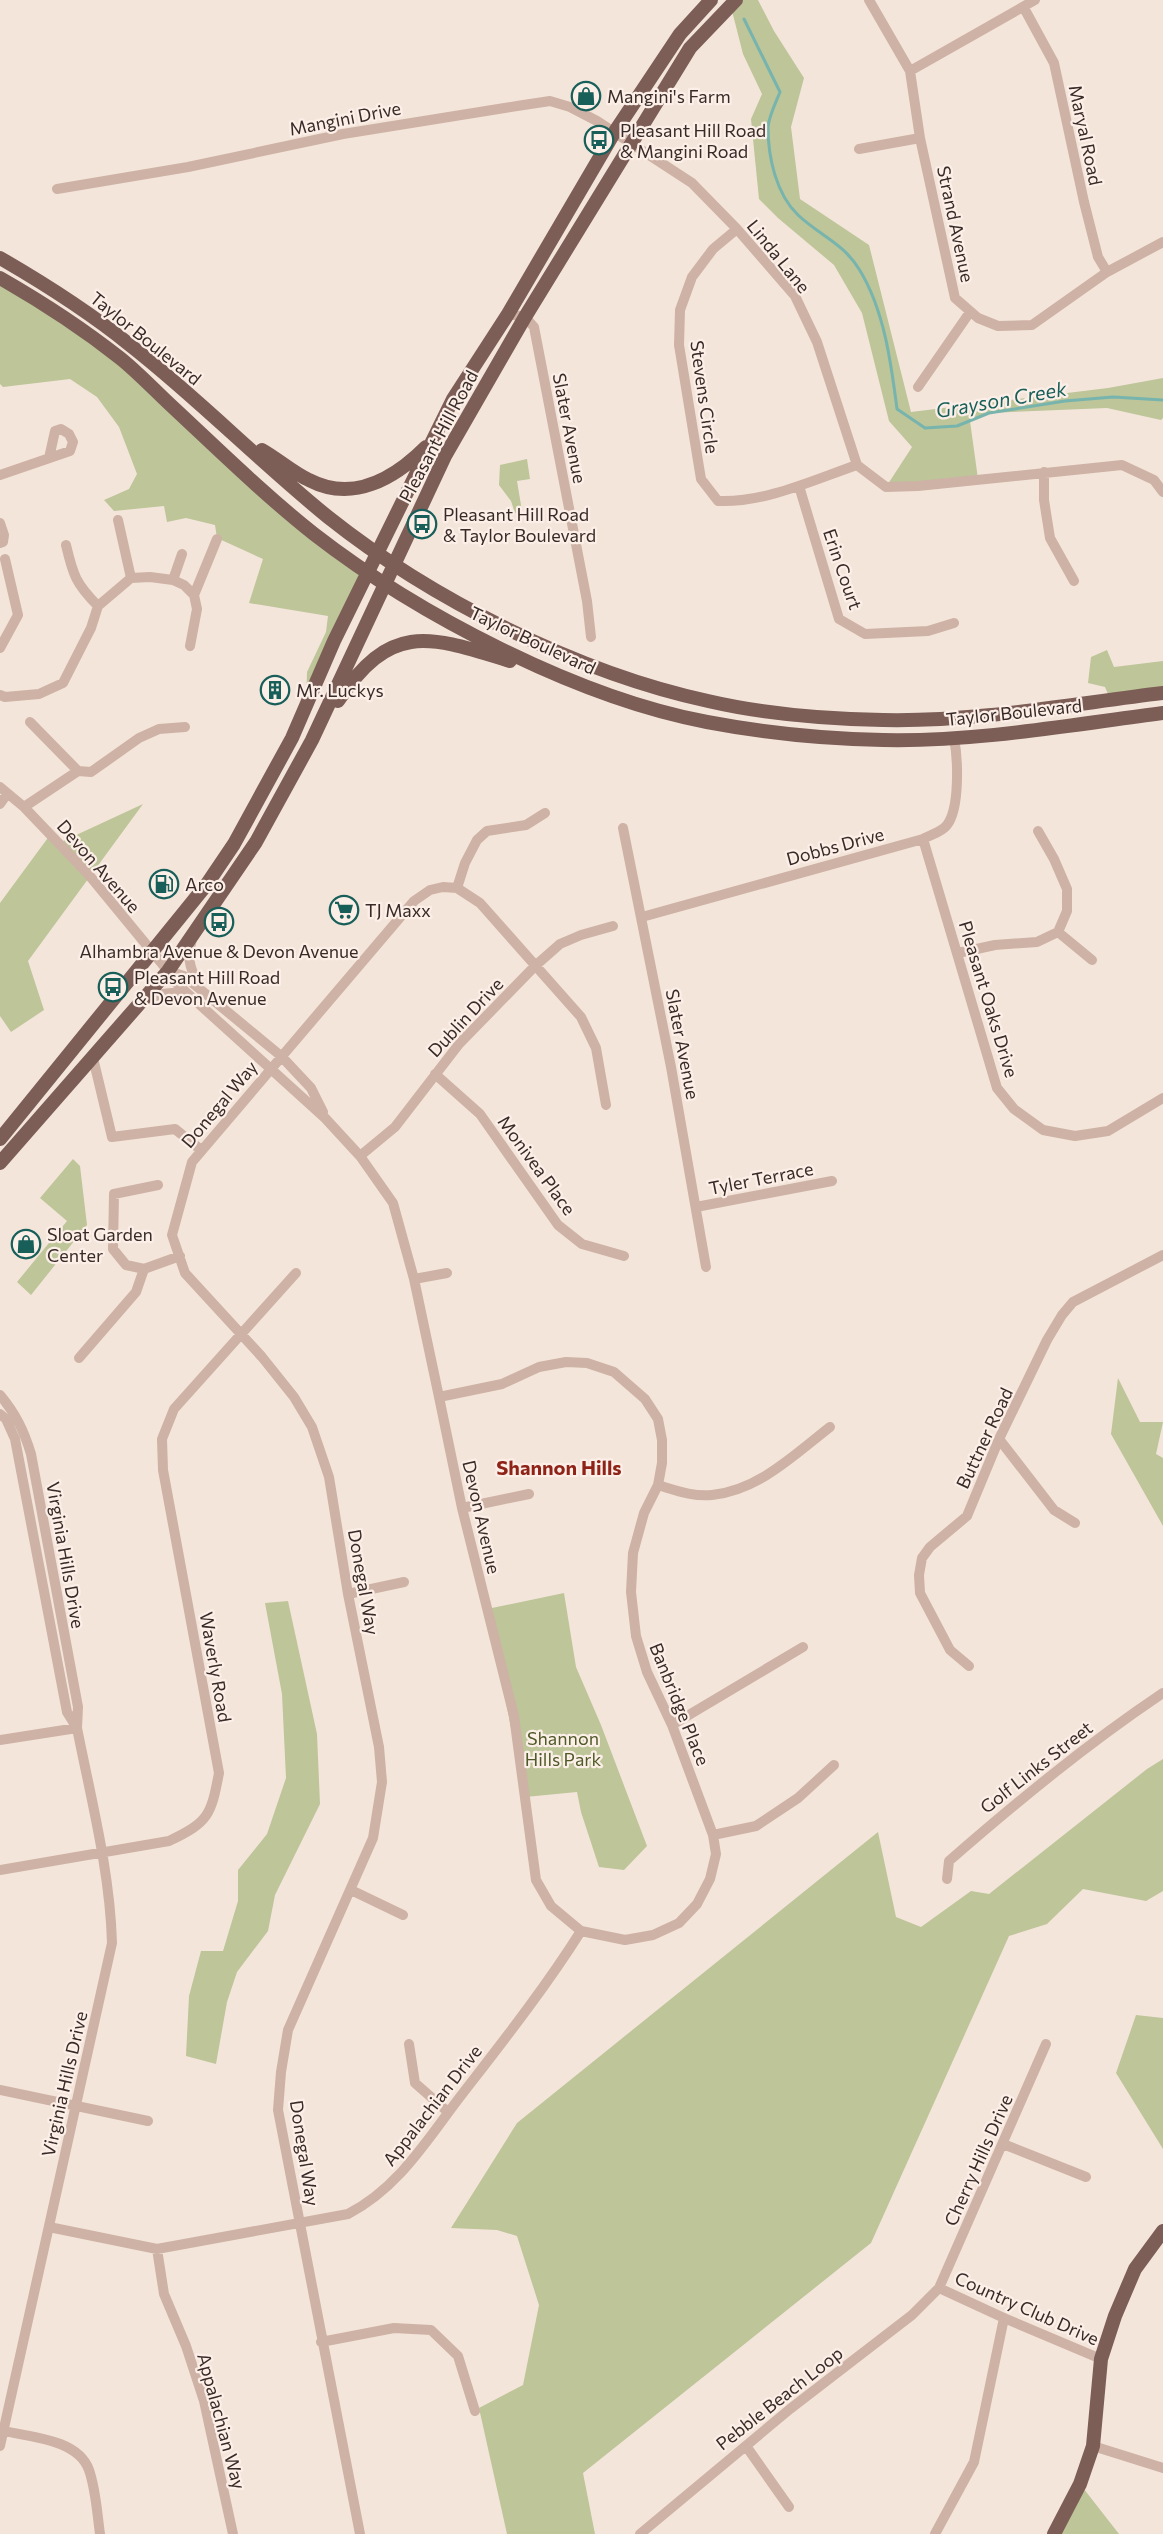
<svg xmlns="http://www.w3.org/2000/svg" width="1163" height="2534" viewBox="0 0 1163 2534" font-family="Commissioner,sans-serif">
  <rect width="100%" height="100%" fill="#f4e5db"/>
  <path fill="#bdc599" d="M736 0H758L774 31 804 78 791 127 800 199 869 245 911 412 1108 388 1163 378V418L1161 420 1107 408 989 413 970 421 978 479 886 487 912 447 889 421 862 313 834 265 778 218 759 199 751 119 762 94 743 54 730 3Z
    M0 278 54 309 368 574 306 706 307 672 326 632 328 616 249 603 263 559 217 538 215 525 186 518 167 522 164 506 114 511 104 500 129 489 137 474 119 427 97 397 70 379 3 387 0 384Z
    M527 459 530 479 517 481 522 511 515 513 511 501 499 485 500 465Z
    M1107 650 1114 667 1163 661V693L1110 699 1105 687 1088 683 1091 657Z
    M143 804 28 961 44 1010 11 1032 0 1016V903L50 835 59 843Z
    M73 1159 80 1166 87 1225 31 1295 17 1282 67 1221 40 1198Z
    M1118 1378 1140 1422H1163L1156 1454 1163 1458V1526L1111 1434Z
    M564 1593 576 1667 601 1725 647 1846 624 1870 599 1867 581 1812 577 1792 525 1797 487 1609Z
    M288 1601 317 1734 320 1804 275 1895 268 1931 237 1972 227 2002 216 2064 186 2056 189 1996 201 1951H223L238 1901V1870L267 1834 286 1778 282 1694 265 1603Z
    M1163 1759V1891L1146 1901 1083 1889 1047 1924 1009 1936 871 2243 583 2473 595 2534H507L479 2408 523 2385 539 2305 517 2236 497 2230 451 2228 517 2123 878 1832 896 1917 921 1927 971 1891 989 1894 1147 1769Z
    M1136 2015 1163 2018V2149L1116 2073Z
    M1080 2484 1119 2534H1054Z"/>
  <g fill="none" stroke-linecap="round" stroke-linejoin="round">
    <path stroke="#77b4ae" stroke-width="3" d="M744 19 780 92C776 102 769 116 768 127 768 157 776 194 798 215 819 235 843 243 859 269 884 309 891 362 897 409L925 428 957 426 989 413 1065 401 1113 397 1163 400"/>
    <path stroke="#ceb2a5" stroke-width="10" d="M869 0 910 71 920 138 955 298 978 318 998 326 1032 325 1107 272 1163 242
      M1024 8 1054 63 1084 202 1098 257 1107 272
      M910 71 1035 0
      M859 149 920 138
      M57 189 188 167 343 134 517 106 550 101 570 107 597 121 692 183 737 229 795 296 817 342 857 465C813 480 765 503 718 501L701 479 679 345 680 310 692 277 713 249 737 229
      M508 314 525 317 534 327 587 601 591 637
      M918 387 970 312
      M857 465 886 487 918 486 1122 465 1154 480 1163 492
      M1044 472V500L1050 538 1074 581
      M0 475 70 451 73 442 69 434 61 429 55 431 49 458
      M799 486 839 619 865 634 928 631 954 623
      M118 520 131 578
      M0 523 4 535 3 542 0 543
      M66 545C73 575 76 584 98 606
      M173 580 182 554
      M194 595 217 539
      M0 648 18 615 5 559
      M0 695 5 697 39 694 63 683 91 628 98 606 131 578 150 577 173 580 184 585 194 595 197 609 190 646
      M78 771 91 772 139 738 159 729 185 727
      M0 787 24 807 89 875 168 971 177 984 325 1118 360 1156 393 1203 414 1279 439 1397 462 1508 514 1716 536 1880 551 1906 581 1931 625 1940 653 1935 679 1923 697 1904 710 1879 716 1854 713 1835 672 1725 647 1672 636 1636 631 1592 633 1553 644 1513 658 1485 662 1463V1440L658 1419 645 1399 614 1372 587 1363 566 1362 539 1367 502 1384 439 1397
      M0 804 7 794
      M24 807 78 771 30 722
      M623 828 671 1067 706 1267
      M923 839 997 1088 1014 1109 1043 1130 1075 1136 1108 1131 1163 1098
      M457 888 465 863 477 840 487 831 526 825 545 813
      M642 917 923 839C930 835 942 832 947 825 960 808 958 759 954 738
      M1058 932 1092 960
      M192 939C188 957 188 966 198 982
      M958 953 995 945 1037 942 1058 932 1067 911V889L1054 859 1038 831
      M168 971 184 976 281 1056 311 1088 323 1112
      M144 1001C159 994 173 989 188 997
      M93 1058 112 1137 175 1129 201 1150
      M435 1074 480 1114 558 1225 582 1244 624 1256
      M360 1156 395 1127 459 1044 535 966 560 944 581 935 613 926
      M696 1207 832 1181
      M144 1269 126 1265 113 1249 114 1194 158 1185
      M414 1279 447 1273
      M79 1358 136 1292 144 1269 180 1256
      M0 1395C16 1414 24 1431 31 1454L78 1707 77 1728 67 1712 15 1439 6 1419 0 1414
      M999 1439 1054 1510 1075 1523
      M658 1485C675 1490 693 1497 712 1495 759 1490 794 1455 830 1427
      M462 1508 529 1494
      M348 1594 404 1582
      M969 1666 950 1650 920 1593 919 1575 922 1558 930 1547 967 1516 999 1439 1047 1340 1062 1315 1073 1302 1163 1255
      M672 1725 803 1647
      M0 1740 77 1728C91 1799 110 1871 112 1943L0 2446
      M713 1835 756 1826 798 1798 834 1765
      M0 1870 169 1841C209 1822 211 1815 219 1773L163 1470 162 1439 174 1409 296 1273
      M947 1879 949 1861C1018 1801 1087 1744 1163 1693
      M351 1890 403 1915
      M409 2044 415 2083 448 2112
      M0 2090 148 2121
      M1003 2144 1086 2177
      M49 2227 157 2249 348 2214C400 2187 428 2138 463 2093 504 2040 545 1988 581 1931
      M157 2249 164 2294 186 2346 204 2401 233 2534
      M939 2288 1004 2318 1101 2359
      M321 2342 394 2328 431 2330 458 2356 475 2411
      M4 2431C30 2437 78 2439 89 2470 96 2490 97 2513 100 2534
      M746 2446 789 2507
      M1093 2446 1163 2468
      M360 2534 278 2110 281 2072 288 2030 373 1838 382 1782 379 1747 348 1594 329 1477 312 1427 294 1397 262 1357 185 1273 172 1235 192 1162 414 901 430 890 443 887 457 888 480 903 581 1017 596 1048 606 1105
      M640 2534 790 2409 912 2315 939 2288 1046 2044
      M935 2534 974 2462 1004 2318"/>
    <path stroke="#7c5e57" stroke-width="14" d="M0 258C45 284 89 312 130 345 199 399 260 462 328 517 431 599 578 673 708 701 764 714 825 719 883 720 977 722 1071 704 1163 693
      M0 278C42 302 82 328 120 358 140 374 158 394 177 411 222 453 266 496 314 534 417 614 578 698 707 722 765 733 824 739 883 740 976 742 1070 725 1163 713
      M262 450C278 459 292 472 309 480 353 503 395 478 426 447
      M338 701C391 621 429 636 510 661
      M0 1139 207 884 234 844 292 738 334 641 453 399 508 314 614 133 680 34 711 0
      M0 1163 168 971 256 842 312 740 445 456 525 317 690 48 736 0
      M1054 2534 1080 2484 1093 2446 1101 2359 1115 2316 1135 2269 1163 2231"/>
  </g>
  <defs>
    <g id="shop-ring" transform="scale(1.5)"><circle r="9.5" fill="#fbefe8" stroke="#185f59" stroke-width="1.5"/><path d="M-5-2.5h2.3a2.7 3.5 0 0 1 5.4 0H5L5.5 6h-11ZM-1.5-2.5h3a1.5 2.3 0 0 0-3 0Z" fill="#185f59"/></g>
    <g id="bus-ring" transform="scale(1.5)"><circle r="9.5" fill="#fbefe8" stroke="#185f59" stroke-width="1.5"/><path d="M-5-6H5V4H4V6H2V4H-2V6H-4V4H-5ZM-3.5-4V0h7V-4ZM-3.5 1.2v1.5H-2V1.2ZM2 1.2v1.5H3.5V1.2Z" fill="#185f59"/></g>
    <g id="building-ring" transform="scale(1.5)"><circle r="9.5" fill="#fbefe8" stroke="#185f59" stroke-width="1.5"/><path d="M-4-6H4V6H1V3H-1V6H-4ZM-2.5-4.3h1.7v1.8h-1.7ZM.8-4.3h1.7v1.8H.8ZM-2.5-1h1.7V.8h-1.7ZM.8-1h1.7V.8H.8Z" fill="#185f59"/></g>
    <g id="fuel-ring" transform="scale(1.5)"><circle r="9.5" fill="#fbefe8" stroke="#185f59" stroke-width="1.5"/><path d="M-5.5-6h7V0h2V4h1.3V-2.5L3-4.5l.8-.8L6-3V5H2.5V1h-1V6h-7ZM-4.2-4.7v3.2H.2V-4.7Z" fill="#185f59"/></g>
    <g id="supermarket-ring" transform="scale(1.5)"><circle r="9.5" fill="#fbefe8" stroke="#185f59" stroke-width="1.5"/><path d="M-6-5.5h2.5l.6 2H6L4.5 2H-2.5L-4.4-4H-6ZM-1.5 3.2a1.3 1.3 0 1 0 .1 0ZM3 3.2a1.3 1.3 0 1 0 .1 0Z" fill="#185f59"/></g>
  </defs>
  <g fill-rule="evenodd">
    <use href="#shop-ring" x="586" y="96"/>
    <use href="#bus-ring" x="599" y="140"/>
    <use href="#bus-ring" x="422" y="524"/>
    <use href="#building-ring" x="275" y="690"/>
    <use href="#fuel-ring" x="164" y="884"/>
    <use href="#supermarket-ring" x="344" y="910"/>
    <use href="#bus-ring" x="219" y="922"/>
    <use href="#bus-ring" x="113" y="987"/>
    <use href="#shop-ring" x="26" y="1244"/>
  </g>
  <g text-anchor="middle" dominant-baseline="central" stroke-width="4.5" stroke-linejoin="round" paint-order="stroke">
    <g font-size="18" fill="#392a27" stroke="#fbefe8" text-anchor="start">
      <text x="607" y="96">Mangini's Farm</text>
      <text x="620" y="130">Pleasant Hill Road<tspan x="620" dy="21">&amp; Mangini Road</tspan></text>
      <text x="443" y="514">Pleasant Hill Road<tspan x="443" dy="21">&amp; Taylor Boulevard</tspan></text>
      <text x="296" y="690">Mr. Luckys</text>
      <text x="185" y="884">Arco</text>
      <text x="365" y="910">TJ Maxx</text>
      <text x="219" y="951" text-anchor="middle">Alhambra Avenue &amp; Devon Avenue</text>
      <text x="134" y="977">Pleasant Hill Road<tspan x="134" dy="21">&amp; Devon Avenue</tspan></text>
      <text x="47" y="1234">Sloat Garden<tspan x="47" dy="21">Center</tspan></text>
    </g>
    <g font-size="18" fill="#392a27" stroke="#fbefe8">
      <text transform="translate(345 118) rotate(-11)">Mangini Drive</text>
      <text transform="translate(1086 135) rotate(78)">Maryal Road</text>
      <text transform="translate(956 224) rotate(78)">Strand Avenue</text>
      <text transform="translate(779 256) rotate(51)">Linda Lane</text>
      <text transform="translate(146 338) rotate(39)">Taylor Boulevard</text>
      <text transform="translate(705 397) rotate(82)">Stevens Circle</text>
      <text transform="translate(570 428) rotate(79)">Slater Avenue</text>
      <text transform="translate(438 436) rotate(-62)">Pleasant Hill Road</text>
      <text transform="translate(843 569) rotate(71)">Erin Court</text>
      <text transform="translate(533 640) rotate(25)">Taylor Boulevard</text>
      <text transform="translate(1014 712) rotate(-6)">Taylor Boulevard</text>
      <text transform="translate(835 846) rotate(-15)">Dobbs Drive</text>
      <text transform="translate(99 866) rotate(49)">Devon Avenue</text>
      <text transform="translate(989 999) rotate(73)">Pleasant Oaks Drive</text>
      <text transform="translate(465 1017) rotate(-47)">Dublin Drive</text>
      <text transform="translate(683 1044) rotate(79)">Slater Avenue</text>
      <text transform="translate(219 1104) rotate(-50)">Donegal Way</text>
      <text transform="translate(537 1165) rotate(54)">Monivea Place</text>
      <text transform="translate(761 1178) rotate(-11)">Tyler Terrace</text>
      <text transform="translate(984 1438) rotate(-65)">Buttner Road</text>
      <text transform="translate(482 1517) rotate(77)">Devon Avenue</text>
      <text transform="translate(66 1555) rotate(80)">Virginia Hills Drive</text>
      <text transform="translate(364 1582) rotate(80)">Donegal Way</text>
      <text transform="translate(216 1667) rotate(80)">Waverly Road</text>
      <text transform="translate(680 1704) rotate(68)">Banbridge Place</text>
      <text transform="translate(1036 1767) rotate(-38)">Golf Links Street</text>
      <text transform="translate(64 2084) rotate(-77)">Virginia Hills Drive</text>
      <text transform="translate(432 2105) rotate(-52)">Appalachian Drive</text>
      <text transform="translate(305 2153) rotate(81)">Donegal Way</text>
      <text transform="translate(978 2160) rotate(-66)">Cherry Hills Drive</text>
      <text transform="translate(1027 2308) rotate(24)">Country Club Drive</text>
      <text transform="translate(779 2398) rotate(-38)">Pebble Beach Loop</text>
      <text transform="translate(222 2421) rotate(75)">Appalachian Way</text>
    </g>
    <g font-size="18" fill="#4f5a28" stroke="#fbefe8">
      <text x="563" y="1738">Shannon<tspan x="563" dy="21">Hills Park</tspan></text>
    </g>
    <g font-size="20" font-style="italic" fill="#185f59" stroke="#fbefe8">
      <text transform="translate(1001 399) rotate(-10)">Grayson Creek</text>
    </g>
    <g font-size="20" font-weight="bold" fill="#902318" stroke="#fbefe8">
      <text x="559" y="1467">Shannon Hills</text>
    </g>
  </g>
</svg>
